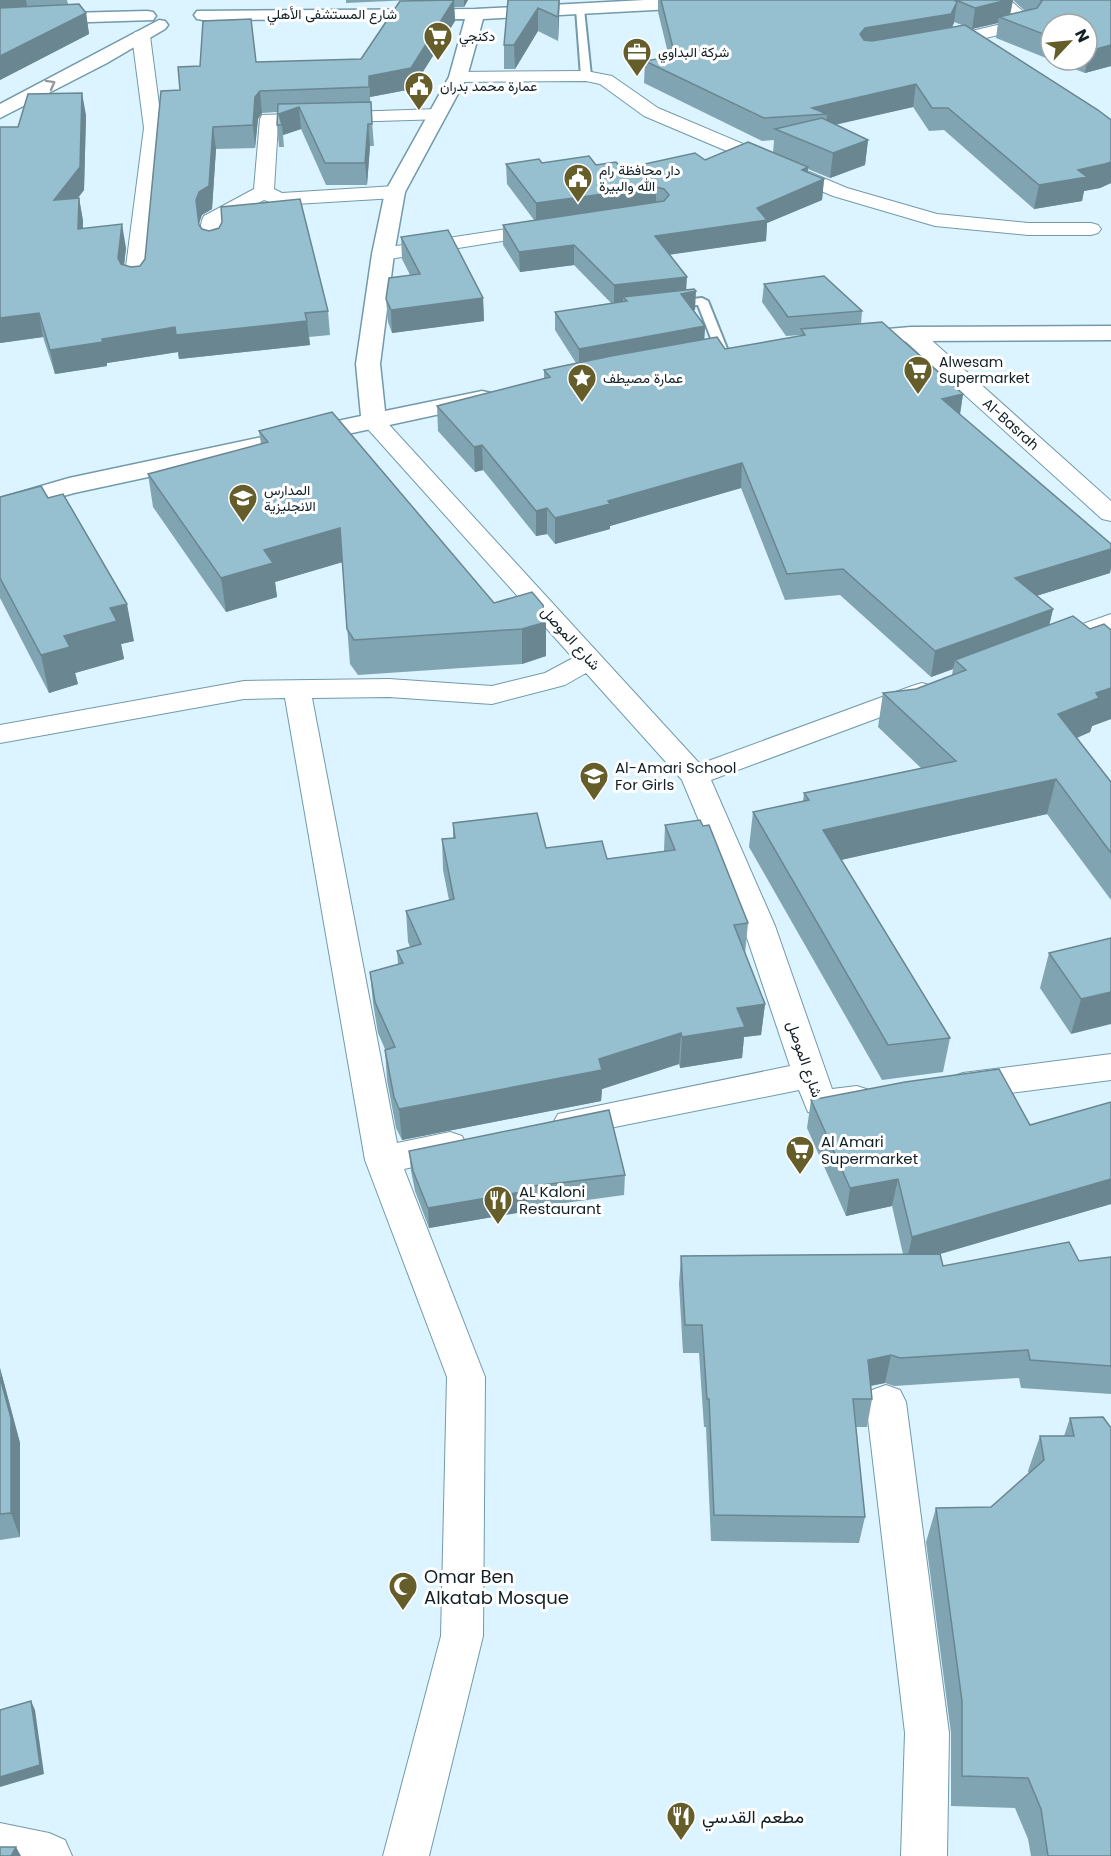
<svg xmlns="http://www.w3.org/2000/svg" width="1111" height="1856" viewBox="0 0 1111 1856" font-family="Poppins,Vazirmatn,sans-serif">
  <rect width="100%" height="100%" fill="#dbf4ff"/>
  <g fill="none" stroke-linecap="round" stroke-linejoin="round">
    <g stroke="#729aaa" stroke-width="4">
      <path id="lane" d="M580 6 584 9 591 76 586 79 581 76 576 9Z
        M702 298 708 301 728 351 726 353H718L716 351 698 305 672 307 666 304 672 301Z"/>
    </g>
    <g stroke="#729aaa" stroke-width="2">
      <path id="street" d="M992 0H1010L1036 23 1033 27 1027 28 940 49 934 48 931 44 934 40 1014 21Z
        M141 31 147 32 150 36 162 128 146 282 143 287 135 288 127 287 124 282 144 128 132 36 135 32Z
        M586 71 612 76 658 108 847 188 937 214 1028 223H1091L1098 225 1101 229 1098 233 1091 235H1028L935 226 833 196 644 116 600 84 586 81 458 82 452 81 449 77 452 73 458 72Z
        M437 109 444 111 446 115 444 119 278 124 274 189 282 193 395 186 402 188 405 192 402 196 395 198 279 205 264 200 221 223 223 246 220 250 213 252 206 250C200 243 199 223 204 216L254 189 260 119 262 115Z
        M545 223 552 225 555 229 552 233 383 260 376 258 373 254 376 250 383 248Z
        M911 327 919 329 1111 501V521L1102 519 903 339 900 334 903 329Z
        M374 415 382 417 700 764 912 686 922 683 932 686 936 692 932 698 711 780 775 926 832 1089 857 1086 869 1090 874 1099 869 1108C850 1114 827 1118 808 1112L799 1090 570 1136 558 1132 553 1123 558 1114 790 1066 743 926 682 780 586 673 565 685 492 704 389 697 312 698 397 1143 450 1132 462 1136 467 1146 462 1156 404 1169 485 1377 483 1636 429 1856H383L441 1636 447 1377 365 1160 285 698 244 699 0 743V725L244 681 389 679 492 686 545 673 573 658 366 427 362 422 366 417Z
        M1111 614V631L1074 646 1064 648 1054 646 1051 640 1054 634Z
        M1111 1054V1080L963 1099 951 1095 946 1086 951 1077 963 1073Z
        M886 1385 900 1390 906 1402 949 1733 947 1856H901L905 1733 866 1402 872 1390Z
        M0 1823 49 1833 65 1840 72 1856H0Z"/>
    </g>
    <g stroke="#729aaa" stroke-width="3">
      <path id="secondary" d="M645 0H757L754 4 748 5 483 19 467 77 405 192 394 254 380 364 385 411 482 391 491 393 494 398 491 403 74 493 0 514V498L69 478 361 416 356 364 372 254 385 192 449 77 465 19 203 20 197 19 194 15 197 11 475 9Z
        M147 11 153 12 156 16 153 20 28 24 0 28V18L28 14Z
        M159 20 165 21 168 25 165 29 107 63 0 118V104Z
        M1111 326V340L911 341 852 346 844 344 840 339 844 334 852 332 911 327Z"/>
    </g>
    <use href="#lane" fill="#fff" fill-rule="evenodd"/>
    <use href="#street" fill="#fff" fill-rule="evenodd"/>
    <use href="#secondary" fill="#fff" fill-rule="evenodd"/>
  </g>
  <path fill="#81a4b2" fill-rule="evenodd" d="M0 0H67L68 4 86 13 89 34 0 80Z
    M346 0H468L464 7H454L455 21 412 89 370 97 374 146H370L367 185H326L301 129 283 135 284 147H279L277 125V112L262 113 258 119 255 148 216 149 212 209 202 215 199 223V225L202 229 328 311 330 335 309 337 310 345 179 359 178 352 107 363V366L55 374 43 337 0 343 18 127 86 115 84 190 78 198H79L83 221V228L126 248 124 265 131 267 140 266 145 259 180 90 256 62 361 59 411 0 346 3Z
    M508 0H560L558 41 538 31 515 69H504V45Z
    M658 0H1013L1010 14 1025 11 1013 0H1111V66L1085 73 1051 60H1087V24H1051V60L996 38 998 23 972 29 1111 120V183L1100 188 1084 191 1082 201 1034 209 944 130 929 131 913 107 835 124 868 140 865 165 830 178 808 169V172L824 179 822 200 767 223 766 241 670 254 686 290 695 310H693L705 326 704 340 725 349 800 336 801 335 786 336 762 302 764 284 862 311 861 324 963 394 960 415 1111 544V567L1110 573 1036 596 1053 609 1049 625 1090 629 1111 630V719L1092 726 1090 732 1077 738 1111 782V900L1047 814 841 860 950 1038 943 1072 882 1080 749 847 753 812 803 801 804 793 921 768 878 727 883 693 916 689 952 675 953 669 931 677 840 595 785 600 741 488 610 526V529L555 544 547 534 536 536 483 470 475 472 438 431 437 406 544 379V370L576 363 555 330V312L611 303 574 265 520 272 503 245V225L534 220 507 184 506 164 542 163 596 165 622 169 773 153 774 140 762 141 644 83 645 61 669 57 658 12ZM954 22 962 25 952 27Z
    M401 237 483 298 484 321 392 333 388 322 386 299 410 275 402 259Z
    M259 431 494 603 532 592 546 656 522 664 358 675 350 664 342 562 275 582 277 597 226 612 153 507 148 474 261 444Z
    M0 497 134 641 121 644 124 659 75 673 78 684 49 693 0 598Z
    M453 823 546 848 607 859 664 851 665 825 748 923 745 954 765 1004 761 1035 744 1037 742 1058 680 1068 679 1064 602 1089 601 1101 402 1140 396 1128 387 1080 385 1050V1049L378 1033 373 1003 370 972 398 964 397 951 410 947 408 942 406 911 449 900 443 870 442 839 453 838Z
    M1111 938 1071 1034 1040 988 1049 953Z
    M811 1100 1030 1125 1111 1102V1204L939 1254 943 1266 1079 1261 1111 1257V1394L1021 1388 1019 1378 894 1386 885 1383 871 1386 872 1399 867 1427H856L865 1517 859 1543 711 1541 706 1427H704L699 1353H683L679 1284 681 1256 903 1254 892 1206 846 1216 807 1128Z
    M409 1151 625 1175 624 1195 528 1208V1211L429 1228 415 1191 411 1171Z
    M0 1368 20 1443V1537L0 1540Z
    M1103 1417 1111 1856H1031L1028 1839 1015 1808 951 1806V1733L926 1542 936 1508 991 1507 1029 1474 1028 1471 1040 1436H1064L1070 1418Z"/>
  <path fill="#698691" d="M0 0H26L28 12 0 16Z
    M454 0 455 21 412 89 370 97 369 76Z
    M464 0H468L464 7Z
    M559 0V17L558 41V17Z
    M1007 0H1013L1009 20 999 17 998 23 972 29 975 8Z
    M957 2 954 23 948 35 863 50 860 34 865 28Z
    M538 8V31L515 69 514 45Z
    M86 13 89 34 0 80V56Z
    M1111 45V66L1085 73 1089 51Z
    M916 84 913 107 826 127 827 114 812 108Z
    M260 91 262 113 258 119 255 148 253 125 255 97Z
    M82 93 86 115 84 190 58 223 54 200Z
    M299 107 301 129 283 135 282 125 279 114Z
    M368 124 370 146 367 185 365 163Z
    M213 127 216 149 212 209 202 215 199 223 196 200Z
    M868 140 865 165 830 178 833 153Z
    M1111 162V183L1100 188 1084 191 1082 201 1034 209 1039 185 1078 170Z
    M808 167 806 187 824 179 822 200 767 223 766 241 654 257 655 236 757 208 802 170Z
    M656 187V207L536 224V203Z
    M79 198 83 221 82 252 78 229Z
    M122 224 126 248 122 282 118 258Z
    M574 245V265L520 272 519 252Z
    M687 277 686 293 696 291 695 310 680 312 627 301 623 297V305L614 306V285Z
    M483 298 484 321 392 333 391 310Z
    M39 313 43 337 0 343V318Z
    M307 321 310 345 179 359 178 352 107 363V366L55 374 50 350 102 339 175 327Z
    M705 326 704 345 579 368V349Z
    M963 394 959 419 942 399Z
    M482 445 483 470 475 472 474 447Z
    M742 463 741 488 610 526V529L555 544V518L608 501Z
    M547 508V534L536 536V511Z
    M340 528 343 562 275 582 277 597 226 612 221 578 264 550Z
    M1111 549V567L1110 573 1010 604 1015 578Z
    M127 604 134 641 121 644 124 659 75 673 78 684 49 693 41 655 64 636 110 608Z
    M1053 609 1047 635 955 660 953 669 931 677 935 651Z
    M546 622V656L522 664V629Z
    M1111 688V719L1092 726 1090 732 1050 749 1058 714 1096 693Z
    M1056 779 1047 814 818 865 823 830Z
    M1111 992V1024L1071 1034 1081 999Z
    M765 1004 761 1035 744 1037 742 1058 680 1068 682 1037 737 1008Z
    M681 1033 679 1064 602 1089 601 1101 402 1140 399 1109 599 1059Z
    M898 1179 892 1206 846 1216 850 1188Z
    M1111 1179V1204L906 1264 912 1237Z
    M527 1191 528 1211 429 1228 428 1208Z
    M891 1355 885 1383 863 1387 868 1360Z
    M0 1368 20 1443V1537L11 1513Z
    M31 1701 35 1710 44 1774 0 1787V1777Z
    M16 1847 21 1856H11Z"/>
  <path fill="#96bfcf" stroke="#698691" stroke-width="1.5" d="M454 0 411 68 369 76V87L260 91 255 97 253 125 213 127 209 186 199 192 196 200 199 225 202 229 209 231 219 228 222 222 221 207 300 199 328 311 305 313 307 321 176 335 175 327 102 339 103 342 50 350 39 313 0 318V127H18L28 94 82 93 80 167 54 200 79 198 78 229 122 224 118 258 121 264 131 267 140 266 145 259 161 91 180 90 178 67 200 66 203 21 251 19 256 62 361 59 400 1Z
    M508 0H559L558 17 538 8 514 45H504Z
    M661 0H954L957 2 951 14 865 28 860 34 864 40 872 41 965 25 1098 110 1111 120V162L1105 164 1078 170 1087 177 1039 185 948 108H932L916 84 812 108 827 114 764 118 645 61 675 56Z
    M956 0H1007L975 8Z
    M1040 0H1111V45L1089 51H1087V24H1051V37L999 17 1037 8 1042 1Z
    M79 4 86 13 0 56V8Z
    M371 102 372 124H368L365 163H325L299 107 279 114 282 125H277L278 104Z
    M822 118 868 140 833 153 775 129Z
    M748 142 808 167 802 170 824 179 757 208 767 220 655 236 687 277 614 285 574 245 519 252 503 225 664 201 669 195 664 189 656 187 536 203 506 164 539 159 542 163 589 156 596 165 616 162 622 169 695 153 705 160Z
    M448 230 483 298 391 310 386 299 389 278 420 274 401 237Z
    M824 276 862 311 788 317 764 284Z
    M694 289 696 291 681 294 705 326 579 349 555 312 627 301 623 297Z
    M882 322 963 394 942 399 1111 544V549L1015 578 1053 609 935 651 843 569 787 574 742 463 608 501 610 504 555 518 547 508 536 511 482 445 474 447 437 406 550 377 544 370 611 356 717 337 725 349 805 335 801 329Z
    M332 412 494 603 532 592 543 605 546 622 522 629 354 640 347 629 340 528 264 550 273 563 221 578 148 474 268 442 259 431Z
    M41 486 48 498 63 494 127 604 110 608 117 621 64 636 70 647 41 655 0 578V497Z
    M1073 616 1090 629 1104 624 1111 630V688L1096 693 1099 698 1058 714 1111 782V853L1056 779 823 830 950 1038 888 1045 753 812 809 800 804 793 956 761 883 693 916 689 966 670 955 660Z
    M537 813 546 848 602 841 607 859 675 850 665 825 700 820 703 826 709 825 748 923 734 925 765 1004 737 1008 745 1027 682 1037 681 1033 599 1059 602 1070 399 1109 394 1097 385 1050 395 1047 375 1002 370 972 403 963 397 951 421 944 406 911 454 899 442 839 455 838 453 823Z
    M1111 938V992L1081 999 1049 953Z
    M999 1069 1030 1125 1111 1102V1179L912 1237 898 1179 850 1188 811 1100 905 1082Z
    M609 1110 625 1175 526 1187 527 1191 428 1208 413 1171 409 1151Z
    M1069 1242 1079 1261 1111 1257V1366L1030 1360 1028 1350 900 1358 891 1355 868 1360 872 1399H853L865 1517 714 1515 709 1399H707L702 1325H685L681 1256 940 1254 943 1266Z
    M0 1377 11 1418V1513L0 1514Z
    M1103 1417 1111 1428V1856H1048L1041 1809 1028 1778 962 1776V1701L936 1508 991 1507 1044 1460 1040 1436H1074L1070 1418Z
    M31 1701 40 1765 0 1777V1710Z
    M0 1847H16L11 1856H0Z"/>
  <defs><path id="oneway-chevron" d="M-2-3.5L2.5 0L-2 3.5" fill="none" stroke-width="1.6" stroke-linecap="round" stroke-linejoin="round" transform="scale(1.5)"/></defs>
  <use stroke="#939b9d" href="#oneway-chevron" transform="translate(51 84) rotate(-29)"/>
  <defs>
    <g id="supermarket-pin" transform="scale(1.5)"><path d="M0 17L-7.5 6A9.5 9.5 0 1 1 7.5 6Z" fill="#655d2a" stroke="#fff"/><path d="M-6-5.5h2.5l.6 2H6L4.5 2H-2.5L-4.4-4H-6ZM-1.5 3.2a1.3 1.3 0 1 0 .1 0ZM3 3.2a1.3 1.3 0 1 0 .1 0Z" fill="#fff"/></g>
    <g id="office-pin" transform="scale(1.5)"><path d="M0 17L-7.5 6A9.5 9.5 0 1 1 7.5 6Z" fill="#655d2a" stroke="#fff"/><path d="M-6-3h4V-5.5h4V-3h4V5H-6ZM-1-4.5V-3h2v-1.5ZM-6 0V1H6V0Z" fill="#fff"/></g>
    <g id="civic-pin" transform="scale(1.5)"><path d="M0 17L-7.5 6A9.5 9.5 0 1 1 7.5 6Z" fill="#655d2a" stroke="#fff"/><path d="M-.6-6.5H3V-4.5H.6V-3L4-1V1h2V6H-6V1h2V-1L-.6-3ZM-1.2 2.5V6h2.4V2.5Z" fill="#fff"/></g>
    <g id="sight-pin" transform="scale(1.5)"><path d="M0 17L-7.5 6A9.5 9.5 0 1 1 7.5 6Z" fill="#655d2a" stroke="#fff"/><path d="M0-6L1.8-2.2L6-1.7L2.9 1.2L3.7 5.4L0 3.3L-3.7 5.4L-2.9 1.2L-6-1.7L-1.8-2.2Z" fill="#fff"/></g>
    <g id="school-pin" transform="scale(1.5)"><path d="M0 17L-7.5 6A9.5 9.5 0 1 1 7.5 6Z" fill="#655d2a" stroke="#fff"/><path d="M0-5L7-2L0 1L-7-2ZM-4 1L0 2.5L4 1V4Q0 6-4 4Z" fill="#fff"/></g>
    <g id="restaurant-pin" transform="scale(1.5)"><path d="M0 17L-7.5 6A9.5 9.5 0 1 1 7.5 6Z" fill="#655d2a" stroke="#fff"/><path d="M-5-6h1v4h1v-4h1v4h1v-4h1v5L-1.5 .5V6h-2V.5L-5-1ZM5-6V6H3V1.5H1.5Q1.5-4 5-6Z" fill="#fff"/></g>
    <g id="mosque-pin" transform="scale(1.5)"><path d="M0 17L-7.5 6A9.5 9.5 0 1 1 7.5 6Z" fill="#655d2a" stroke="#fff"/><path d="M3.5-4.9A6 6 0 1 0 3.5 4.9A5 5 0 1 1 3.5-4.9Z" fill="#fff"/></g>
  </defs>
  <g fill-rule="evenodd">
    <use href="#supermarket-pin" x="438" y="36"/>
    <use href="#office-pin" x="637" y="52"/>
    <use href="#civic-pin" x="419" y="86"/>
    <use href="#civic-pin" x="578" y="178"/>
    <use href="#supermarket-pin" x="918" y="370"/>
    <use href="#sight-pin" x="582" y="378"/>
    <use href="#school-pin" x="243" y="498"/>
    <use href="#school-pin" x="594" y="776"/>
    <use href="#supermarket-pin" x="800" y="1150"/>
    <use href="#restaurant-pin" x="498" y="1200"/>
    <use href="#mosque-pin" x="403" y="1586"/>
    <use href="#restaurant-pin" x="681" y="1816"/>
  </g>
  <g text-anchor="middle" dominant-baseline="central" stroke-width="6" stroke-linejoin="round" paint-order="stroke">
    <g font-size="14" fill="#102026" stroke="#fff">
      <text x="332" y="14">شارع المستشفى الأهلي</text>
      <text transform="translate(1011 424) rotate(42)">Al-Basrah</text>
    </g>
    <g font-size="14" fill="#102026" stroke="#fff" text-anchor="start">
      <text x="459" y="36">دكنجي</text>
      <text x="658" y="52">شركة البداوي</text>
      <text x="440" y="86">عمارة محمد بدران</text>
      <text x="599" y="170">دار محافظة رام<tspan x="599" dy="16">الله والبيرة</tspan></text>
      <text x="939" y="362">Alwesam<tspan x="939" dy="16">Supermarket</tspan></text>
      <text x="603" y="378">عمارة مصيطف</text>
      <text x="264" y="490">المدارس<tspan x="264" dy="16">الانجليزية</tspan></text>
    </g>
    <g font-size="15" fill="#102026" stroke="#fff">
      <text transform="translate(571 638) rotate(48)">شارع الموصل</text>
      <text transform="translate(805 1059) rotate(71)">شارع الموصل</text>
    </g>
    <g font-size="15" fill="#102026" stroke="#fff" text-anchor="start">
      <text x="615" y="767">Al-Amari School<tspan x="615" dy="17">For Girls</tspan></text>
      <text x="821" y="1141">Al Amari<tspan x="821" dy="17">Supermarket</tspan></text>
      <text x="519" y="1191">AL Kaloni<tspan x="519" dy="17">Restaurant</tspan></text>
    </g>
    <g font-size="18" fill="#102026" stroke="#fff" text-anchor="start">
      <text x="424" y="1576">Omar Ben<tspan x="424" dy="21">Alkatab Mosque</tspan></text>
      <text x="702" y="1816">مطعم القدسي</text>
    </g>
  </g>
  <g transform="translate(1069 42) rotate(64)"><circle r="28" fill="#ffffff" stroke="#9fa6a8" stroke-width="1.5"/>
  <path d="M0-4.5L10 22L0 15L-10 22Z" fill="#655d2a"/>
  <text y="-9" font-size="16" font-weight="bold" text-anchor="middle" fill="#102026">N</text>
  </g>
</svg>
